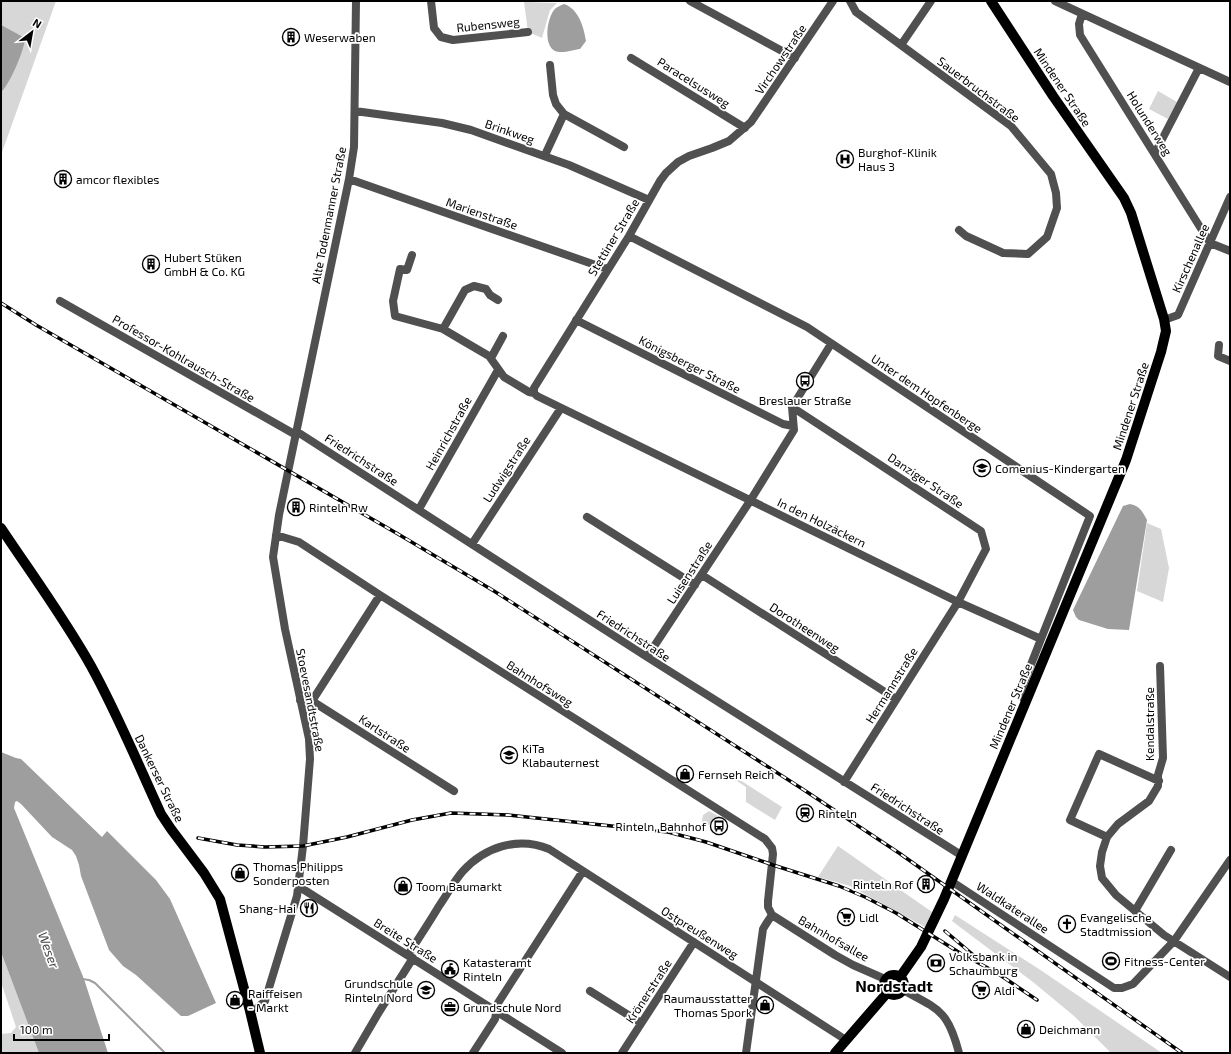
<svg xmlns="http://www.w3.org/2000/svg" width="1231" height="1054" viewBox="0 0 1231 1054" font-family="'Exo 2',sans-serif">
  <rect width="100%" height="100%" fill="#fff"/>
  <path fill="#d7d7d7" d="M1 1H56L1 155Z
    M524 2 557 3 550 10 542 38 528 32Z
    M1158 91 1177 102 1168 119 1149 109Z
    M1147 523 1161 529 1169 568 1163 602 1137 591Z
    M726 771 782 807 775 820 746 802V787L725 773Z
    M709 811 720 817V820L713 824 707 825 702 821 703 815Z
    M838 846 932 912 925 927 850 886 818 877Z
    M955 915 1042 971 1162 1053H1111L1074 1016 1033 982 952 921Z
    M1 952 39 1053H1V1034L11 1033 16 1027 1 982Z"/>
  <path fill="#9e9e9e" d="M564 4C579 9 584 28 586 41L580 49C573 50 562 54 555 51 543 45 547 19 554 10 556 7 560 6 564 4Z
    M1 25 25 38C25 49 9 86 1 92Z
    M1130 504C1140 506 1142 511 1147 520L1129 630 1108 629 1079 620 1076 617 1073 610 1123 506Z
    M1 752 16 758 21 759 102 837 107 831 156 880 170 899 216 1003 188 1016H181L136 975 123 966 109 950 81 876 79 865 76 856 72 850 52 837 21 804 17 801 15 802 14 808 84 979 108 1053H39L1 952Z"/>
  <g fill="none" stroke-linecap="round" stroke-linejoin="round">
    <path stroke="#9e9e9e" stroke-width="2" d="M82 979 89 980 95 983 165 1053"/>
    <path stroke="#505050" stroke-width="8" d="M431 1 434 28 441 37 453 40 528 32
      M690 1 795 58
      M850 1 856 12 1011 126 1051 174 1056 193 1057 208 1047 237 1028 254 1003 253 966 236 959 230
      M1055 1 1230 82
      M1082 14 1079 24 1080 35 1210 243 1230 251
      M901 45 931 1
      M631 58 745 128
      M355 111 442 123 471 130 569 165 649 200
      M564 114 624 147
      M1155 153 1199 68
      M545 155 564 114 556 104 553 95 550 65
      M349 179 607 269
      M629 236 807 327 1090 516 1041 639
      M412 255 407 270 400 269 393 301 395 316 443 329 465 342 489 356 504 377 529 392 534 393 537 396 958 602 1041 639 1019 695 1026 700
      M60 301 296 435
      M576 320 783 424 793 426
      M1164 320 1178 315 1230 197
      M443 329 465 290 474 286 486 289 490 295 498 300
      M1219 345 1218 356 1230 361
      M491 358 503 336
      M534 393V388L629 236 660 181 666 173 678 162 689 156 712 148 729 141 751 122 833 1
      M792 407 981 531 986 549 958 602 844 782
      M296 431 647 657 961 855
      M419 509 498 370
      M587 517 695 585
      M276 535 299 542 380 595 765 839 772 848 773 854 768 901V907L772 915 835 955 853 965 885 979
      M472 544 561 408
      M702 575 896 699
      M647 657 750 501 794 430 792 407 831 344
      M1160 666 1163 758 1158 775V786L1149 801 1118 824 1107 837 1102 852 1100 866 1102 878 1116 895 1164 935 1230 977
      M300 700 312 701 454 791
      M312 701 380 595
      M1107 837 1070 820 1099 754 1159 781
      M951 881 1114 988H1122L1133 984 1174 941 1230 860
      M298 886 562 1053
      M1135 911 1171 850
      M408 955C418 939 429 923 439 906 447 895 454 881 463 871 485 847 518 836 549 849L846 1040
      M903 990C940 1010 948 1011 959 1053
      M590 991 641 1023
      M250 1011 255 1010 265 1001 297 896 303 846 310 759 309 739 285 629 273 557 279 515 349 179 354 147 356 1
      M355 1053 379 1012 413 958
      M473 1053 495 1019 498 1003 583 871
      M622 1053 694 942
      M746 1053 763 929 766 924 772 915"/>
    <path stroke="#000" stroke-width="10" d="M1 528C31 573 64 618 91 666 117 713 138 764 161 814L171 829 204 873 220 899 250 1011 260 1053
      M884 985a10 10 0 1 1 20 0a10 10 0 1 1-20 0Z
      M900 977 921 947 944 899 1126 460 1161 352 1166 331 1164 319 1131 213 1124 198 1053 96 991 1
      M835 1053 887 993"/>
    <g stroke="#000" stroke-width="3.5">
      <path id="rail" d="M1 303 36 325 398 534 494 591 804 790 899 853 1182 1053
        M198 838 237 845 265 847 303 846 347 837 412 820 451 813 508 815 668 832 706 842 773 865 839 886 865 897 896 913 960 953 999 974
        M945 931 978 959
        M994 971 1037 1000"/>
    </g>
    <use href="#rail" stroke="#fff" stroke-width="2" stroke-dasharray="6" stroke-linecap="butt"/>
  </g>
  <defs>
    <g id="building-ring" transform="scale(0.9)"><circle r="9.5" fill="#fff" stroke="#000" stroke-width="1.5"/><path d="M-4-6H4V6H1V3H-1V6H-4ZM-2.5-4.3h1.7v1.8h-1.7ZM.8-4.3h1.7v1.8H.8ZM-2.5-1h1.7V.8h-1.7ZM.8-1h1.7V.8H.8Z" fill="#000"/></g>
    <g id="hospital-ring" transform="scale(0.9)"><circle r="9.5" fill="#fff" stroke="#000" stroke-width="1.5"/><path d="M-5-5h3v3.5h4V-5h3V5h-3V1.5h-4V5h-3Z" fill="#000"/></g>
    <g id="bus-ring" transform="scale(0.9)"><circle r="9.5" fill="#fff" stroke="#000" stroke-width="1.5"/><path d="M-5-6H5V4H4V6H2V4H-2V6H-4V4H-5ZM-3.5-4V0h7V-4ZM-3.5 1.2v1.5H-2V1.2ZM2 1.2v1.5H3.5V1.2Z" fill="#000"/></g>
    <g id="school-ring" transform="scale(0.9)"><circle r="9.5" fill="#fff" stroke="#000" stroke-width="1.5"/><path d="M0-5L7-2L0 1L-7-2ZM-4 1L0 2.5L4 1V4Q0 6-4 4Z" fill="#000"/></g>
    <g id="shop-ring" transform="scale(0.9)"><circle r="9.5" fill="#fff" stroke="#000" stroke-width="1.5"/><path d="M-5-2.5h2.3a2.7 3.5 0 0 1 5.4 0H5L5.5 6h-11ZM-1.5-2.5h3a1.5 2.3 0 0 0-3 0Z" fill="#000"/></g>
    <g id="station-ring" transform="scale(0.9)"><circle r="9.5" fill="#fff" stroke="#000" stroke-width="1.5"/><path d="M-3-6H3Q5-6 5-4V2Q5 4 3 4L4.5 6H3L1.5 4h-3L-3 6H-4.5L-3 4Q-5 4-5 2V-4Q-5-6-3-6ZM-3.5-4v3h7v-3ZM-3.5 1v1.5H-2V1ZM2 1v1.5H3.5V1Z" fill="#000"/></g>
    <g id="restaurant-ring" transform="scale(0.9)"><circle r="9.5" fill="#fff" stroke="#000" stroke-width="1.5"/><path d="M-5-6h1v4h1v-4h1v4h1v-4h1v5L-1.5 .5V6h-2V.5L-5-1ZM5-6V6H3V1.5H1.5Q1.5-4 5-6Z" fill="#000"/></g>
    <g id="supermarket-ring" transform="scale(0.9)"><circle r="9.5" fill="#fff" stroke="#000" stroke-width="1.5"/><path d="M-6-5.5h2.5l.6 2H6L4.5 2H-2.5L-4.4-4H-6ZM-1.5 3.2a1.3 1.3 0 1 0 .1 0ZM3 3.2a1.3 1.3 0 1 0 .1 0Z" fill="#000"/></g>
    <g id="church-ring" transform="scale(0.9)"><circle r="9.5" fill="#fff" stroke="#000" stroke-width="1.5"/><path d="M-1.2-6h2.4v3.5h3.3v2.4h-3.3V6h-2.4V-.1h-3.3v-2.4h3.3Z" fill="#000"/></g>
    <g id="stadium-ring" transform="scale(0.9)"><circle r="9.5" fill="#fff" stroke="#000" stroke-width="1.5"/><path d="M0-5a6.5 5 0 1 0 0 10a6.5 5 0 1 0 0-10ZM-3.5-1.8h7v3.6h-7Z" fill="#000"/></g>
    <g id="bank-ring" transform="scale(0.9)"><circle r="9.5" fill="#fff" stroke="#000" stroke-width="1.5"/><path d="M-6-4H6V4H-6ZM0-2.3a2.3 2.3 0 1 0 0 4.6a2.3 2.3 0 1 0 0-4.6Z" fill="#000"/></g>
    <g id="civic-ring" transform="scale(0.9)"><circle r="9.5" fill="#fff" stroke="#000" stroke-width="1.5"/><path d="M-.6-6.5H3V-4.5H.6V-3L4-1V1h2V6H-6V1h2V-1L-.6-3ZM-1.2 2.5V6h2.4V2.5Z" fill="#000"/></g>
    <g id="office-ring" transform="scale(0.9)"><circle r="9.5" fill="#fff" stroke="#000" stroke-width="1.5"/><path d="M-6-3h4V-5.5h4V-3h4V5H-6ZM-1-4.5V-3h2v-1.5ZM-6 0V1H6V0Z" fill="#000"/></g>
  </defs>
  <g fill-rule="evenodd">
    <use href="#building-ring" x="291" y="37"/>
    <use href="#hospital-ring" x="845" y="159"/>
    <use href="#building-ring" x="63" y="179"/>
    <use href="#building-ring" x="151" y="264"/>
    <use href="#bus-ring" x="805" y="381"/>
    <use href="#school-ring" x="982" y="468"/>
    <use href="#building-ring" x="296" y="507"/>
    <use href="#school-ring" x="509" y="755"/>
    <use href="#shop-ring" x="685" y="774"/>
    <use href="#station-ring" x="805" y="813"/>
    <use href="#bus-ring" x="719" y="826"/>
    <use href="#shop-ring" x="240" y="873"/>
    <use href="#building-ring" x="926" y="884"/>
    <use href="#shop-ring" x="403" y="886"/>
    <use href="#restaurant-ring" x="309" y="908"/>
    <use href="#supermarket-ring" x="846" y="917"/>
    <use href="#church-ring" x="1067" y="924"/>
    <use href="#stadium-ring" x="1111" y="961"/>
    <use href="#bank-ring" x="936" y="963"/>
    <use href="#civic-ring" x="450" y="969"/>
    <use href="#school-ring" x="426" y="990"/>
    <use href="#supermarket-ring" x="981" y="990"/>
    <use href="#shop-ring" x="235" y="1000"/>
    <use href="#shop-ring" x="765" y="1005"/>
    <use href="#office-ring" x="450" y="1007"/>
    <use href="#shop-ring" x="1026" y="1029"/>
  </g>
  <g text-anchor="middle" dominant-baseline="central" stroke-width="3.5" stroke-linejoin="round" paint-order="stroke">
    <g font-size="12" fill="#000" stroke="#fff">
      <text transform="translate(488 24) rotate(-6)">Rubensweg</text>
      <text transform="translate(780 59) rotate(-56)">Virchowstraße</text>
      <text transform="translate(694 82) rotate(32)">Paracelsusweg</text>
      <text transform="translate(1063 87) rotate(56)">Mindener Straße</text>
      <text transform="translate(979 89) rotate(37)">Sauerbruchstraße</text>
      <text transform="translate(1150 123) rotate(58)">Holunderweg</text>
      <text transform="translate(510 131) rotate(19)">Brinkweg</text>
      <text transform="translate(482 213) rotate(19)">Marienstraße</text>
      <text transform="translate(328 215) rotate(-79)">Alte Todenmanner Straße</text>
      <text transform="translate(613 237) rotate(-59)">Stettiner Straße</text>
      <text transform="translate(1190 258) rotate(-66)">Kirschenallee</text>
      <text transform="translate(184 358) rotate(30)">Professor-Kohlrausch-Straße</text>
      <text transform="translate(690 364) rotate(27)">Königsberger Straße</text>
      <text transform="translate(927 393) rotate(34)">Unter dem Hopfenberge</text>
      <text transform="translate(1130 406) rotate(-72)">Mindener Straße</text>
      <text transform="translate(448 433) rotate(-61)">Heinrichstraße</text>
      <text transform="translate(362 459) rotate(33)">Friedrichstraße</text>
      <text transform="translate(506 469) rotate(-57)">Ludwigstraße</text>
      <text transform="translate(926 480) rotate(34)">Danziger Straße</text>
      <text transform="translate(822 522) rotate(26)">In den Holzäckern</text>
      <text transform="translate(689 572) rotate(-57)">Luisenstraße</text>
      <text transform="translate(805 627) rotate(33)">Dorotheenweg</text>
      <text transform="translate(634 635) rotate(33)">Friedrichstraße</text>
      <text transform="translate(540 683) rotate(32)">Bahnhofsweg</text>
      <text transform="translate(891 685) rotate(-58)">Hermannstraße</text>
      <text transform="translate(311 700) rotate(79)">Stoevesandtstraße</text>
      <text transform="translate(1010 706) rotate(-67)">Mindener Straße</text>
      <text transform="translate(1149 724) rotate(-90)">Kendalstraße</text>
      <text transform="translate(385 733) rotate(33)">Karlstraße</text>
      <text transform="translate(160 778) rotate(64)">Dankerser Straße</text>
      <text transform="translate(908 808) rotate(33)">Friedrichstraße</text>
      <text transform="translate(1013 907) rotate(33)">Waldkaterallee</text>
      <text transform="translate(700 932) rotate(32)">Ostpreußenweg</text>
      <text transform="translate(834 938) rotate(30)">Bahnhofsallee</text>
      <text transform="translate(406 940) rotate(32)">Breite Straße</text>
      <text transform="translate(648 991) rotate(-57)">Krönerstraße</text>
    </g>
    <g font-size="12" fill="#000" stroke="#fff" text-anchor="start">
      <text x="304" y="37">Weserwaben</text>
      <text x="858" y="152">Burghof-Klinik<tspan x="858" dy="14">Haus 3</tspan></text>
      <text x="76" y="179">amcor flexibles</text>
      <text x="164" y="257">Hubert Stüken<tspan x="164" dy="14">GmbH &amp; Co. KG</tspan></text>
      <text x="805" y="400" text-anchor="middle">Breslauer Straße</text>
      <text x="995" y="468">Comenius-Kindergarten</text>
      <text x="309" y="507">Rinteln Rw</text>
      <text x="522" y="748">KiTa<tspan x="522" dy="14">Klabauternest</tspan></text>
      <text x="698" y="774">Fernseh Reich</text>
      <text x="818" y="813">Rinteln</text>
      <text x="706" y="826" text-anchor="end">Rinteln, Bahnhof</text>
      <text x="253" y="866">Thomas Philipps<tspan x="253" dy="14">Sonderposten</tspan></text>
      <text x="913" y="884" text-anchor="end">Rinteln Rof</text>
      <text x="416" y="886">Toom Baumarkt</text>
      <text x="296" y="908" text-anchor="end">Shang-Hai</text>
      <text x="859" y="917">Lidl</text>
      <text x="1080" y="917">Evangelische<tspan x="1080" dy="14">Stadtmission</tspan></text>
      <text x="949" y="956">Volksbank in<tspan x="949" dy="14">Schaumburg</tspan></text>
      <text x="1124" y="961">Fitness-Center</text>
      <text x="463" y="962">Katasteramt<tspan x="463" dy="14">Rinteln</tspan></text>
      <text x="413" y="983" text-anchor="end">Grundschule<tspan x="413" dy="14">Rinteln Nord</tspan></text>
      <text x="994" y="990">Aldi</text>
      <text x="248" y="993">Raiffeisen<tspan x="248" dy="14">- Markt</tspan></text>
      <text x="752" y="998" text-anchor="end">Raumausstatter<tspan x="752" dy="14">Thomas Spork</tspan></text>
      <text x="463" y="1007">Grundschule Nord</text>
      <text x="1039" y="1029">Deichmann</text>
    </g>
    <g font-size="13" font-style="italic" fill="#3f3f3f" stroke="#fff">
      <text transform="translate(49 950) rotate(70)">Weser</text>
    </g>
    <g font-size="16" font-weight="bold" fill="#000" stroke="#fff">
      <text x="894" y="985">Nordstadt</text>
    </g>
  </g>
  <rect width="1231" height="1054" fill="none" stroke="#000000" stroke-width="4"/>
  <g transform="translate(32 32) rotate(31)" stroke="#ffffff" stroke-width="3" paint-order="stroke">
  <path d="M0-3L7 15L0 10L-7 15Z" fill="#000000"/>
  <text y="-6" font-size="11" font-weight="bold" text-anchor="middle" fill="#000000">N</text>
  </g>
  <path d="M14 1034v6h95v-6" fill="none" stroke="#000000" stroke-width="2"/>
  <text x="20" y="1034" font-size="12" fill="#000000" stroke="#ffffff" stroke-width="3" paint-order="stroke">100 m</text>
</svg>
